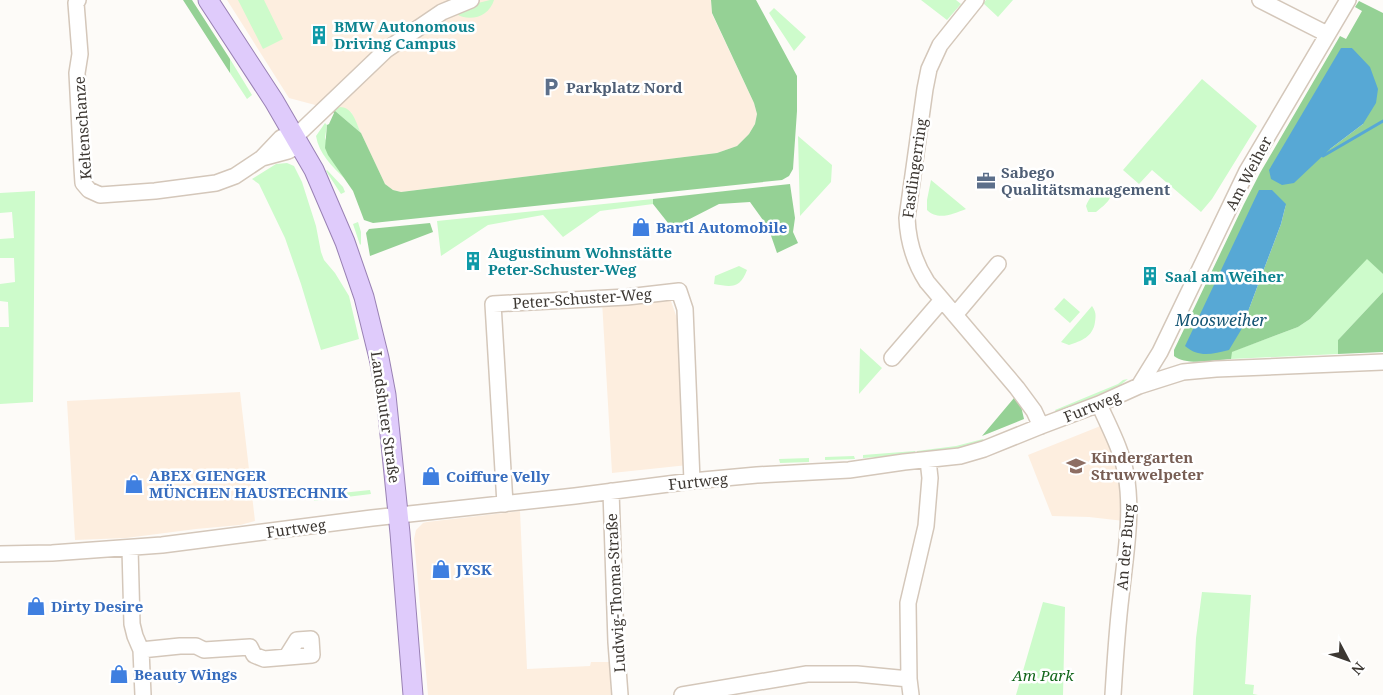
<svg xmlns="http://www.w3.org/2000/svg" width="1383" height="695" viewBox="0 0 1383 695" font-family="'Noto Serif',serif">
  <rect width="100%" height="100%" fill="#fdfbf8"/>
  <path fill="#fdeedf" d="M227 0H711L712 14 754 103 757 114 755 124 749 134 737 146 717 153 401 192 393 190 385 184 351 112 334 110 289 98Z
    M667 297 671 301 681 330 688 465 612 473 602 301Z
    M240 392 255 521 240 525 196 529 126 538 75 540 67 401Z
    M1103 425 1123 475 1124 521 1089 517 1052 516 1028 455Z
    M520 511 527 669 590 666 591 662H610L611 695H428L414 539 416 530 423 523 427 522Z"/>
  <path fill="#cdfbcb" d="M238 0H264L283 39 263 49Z
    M490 0H494C489 17 469 23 455 13L474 4Z
    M921 0H956L961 4 947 20Z
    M986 0H1013L998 17 983 3Z
    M774 8 806 37 794 51 769 13Z
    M230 59 252 95 247 99 230 73Z
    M1202 79 1257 126 1212 199 1201 212 1152 170 1139 184 1123 170Z
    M340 107C353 107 356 123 361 133L334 110Z
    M325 123 327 125 325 138 337 167 344 178C332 166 319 154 316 136Z
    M798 136 832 165 831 182 800 216Z
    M287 163 294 166 302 182 316 226 321 252 324 260 335 273 349 296 359 339 321 350 301 284 285 238 259 184 252 179 276 164Z
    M327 170 343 187 345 192 341 194 326 171Z
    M931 180 966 209C953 214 938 221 927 210V200Z
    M1105 186 1111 190C1113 200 1103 206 1096 212H1088L1086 206C1088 199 1097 188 1105 186Z
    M35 191 33 402 0 404V327H9L8 302 0 301V284L15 282 14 258H0V239L14 238 12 212 0 213V193Z
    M653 199V204L600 211 563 237 543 215 488 225 441 256 437 221Z
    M358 222 361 232V244L360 245 353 224Z
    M1367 258 1383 274V292L1338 340V354L1231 359V352L1298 327 1310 319Z
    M739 266 747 270C740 289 731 287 714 284L715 276Z
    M1064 298 1080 312 1070 323 1054 309Z
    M1092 306C1096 312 1096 315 1095 322 1093 337 1081 341 1069 345L1061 342Z
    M860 348 882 368 859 394Z
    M1128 379 1119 386 1056 412 1055 410 1118 384 1123 380Z
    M983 439 984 441 957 449 917 454V451L956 446Z
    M915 451 916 454 863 458V455Z
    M854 456 855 459 825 460V457Z
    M809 458V462L780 463 779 459Z
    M370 490 371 494 314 501 313 496Z
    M1202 592 1251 595 1245 684 1254 685 1253 694 1258 695H1193L1196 638Z
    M1043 602 1065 607 1063 695H1016Z"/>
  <path fill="#95d195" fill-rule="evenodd" d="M183 0H192L230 59V73Z
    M711 0H756L797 76V111L793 169 789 176 782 180 373 223 364 220 353 191 328 155 325 148 327 125 329 124 334 113 332 111 334 110 361 133 385 184 393 190 401 192 717 153 737 146 749 134 755 124 757 114 754 103 712 13Z
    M1359 1 1383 13V274L1367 259 1310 319 1298 327 1232 352 1231 359C1215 360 1186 366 1174 356V350L1244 204 1260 173 1340 36 1346 39 1362 11 1355 7ZM1352 48 1363 124 1330 149ZM1286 204 1281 224 1241 330Z
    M790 184 795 218 793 232 798 243 777 253 768 227 750 202 719 204 672 228 653 204V199Z
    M430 223 433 232 370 256 366 233 369 229Z
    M1383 292V352L1338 354V340Z
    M1014 398 1021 406 1024 419 982 436Z"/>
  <path fill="#57a8d5" d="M1341 48H1352L1370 67 1378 89 1376 103 1363 124 1330 149 1294 183 1282 185 1271 179 1269 170Z
    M1259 190H1272L1286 204 1281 224 1241 330 1229 350C1212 354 1199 358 1185 346Z"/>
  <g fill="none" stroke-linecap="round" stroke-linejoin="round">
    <path stroke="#57a8d5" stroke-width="3" d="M1323 156 1383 121"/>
    <g stroke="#d4c7ba" stroke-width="18">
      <path id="minor" d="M78 0 76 3 80 54 77 73 82 168 83 183 89 190 100 195 155 191 216 183 235 176 262 158 281 138 292 132
        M976 0 940 45 929 69 925 89 907 218C908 242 914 262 927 282L1017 388 1034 411 1041 426
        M1260 0 1327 34
        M295 137 386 50 442 12 471 0
        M262 158 288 151 300 145
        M955 315 998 264
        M892 358 942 300
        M1139 386 1160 352 1247 171 1348 0
        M1099 404C1109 427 1122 450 1126 475 1133 513 1125 558 1121 596 1117 629 1115 662 1113 695
        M611 491 616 642 620 695
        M505 504 493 304 627 297 679 291 685 309 692 481
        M130 548 132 624 135 636 141 650 143 695
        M0 554 52 553 162 545 372 518 575 496 692 481 757 475 849 470 904 462 960 456 984 449 1041 426 1099 404 1139 386 1183 372 1216 369 1383 362
        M141 650 180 646H196L204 650 250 647 254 655 264 659 312 655 311 639 297 640 287 656
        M682 695 807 674H857L909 679
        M911 695 909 679 908 603 926 526 930 478 928 460"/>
    </g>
    <g stroke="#9981b4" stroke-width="21">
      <path id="major" d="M208 0 274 101 314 170 345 242 364 297 379 358 386 395 400 533 413 695"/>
    </g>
    <use href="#minor" stroke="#fff" stroke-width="15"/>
    <use href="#major" stroke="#dfcbfb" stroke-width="19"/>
  </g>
  <defs>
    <g id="building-bare" transform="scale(1.5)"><path d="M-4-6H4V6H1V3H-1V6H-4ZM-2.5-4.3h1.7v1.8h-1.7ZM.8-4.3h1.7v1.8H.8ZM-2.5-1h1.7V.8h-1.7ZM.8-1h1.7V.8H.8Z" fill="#0f9aa8" stroke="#fff" stroke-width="2.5" paint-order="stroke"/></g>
    <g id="parking-bare" transform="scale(1.5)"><path d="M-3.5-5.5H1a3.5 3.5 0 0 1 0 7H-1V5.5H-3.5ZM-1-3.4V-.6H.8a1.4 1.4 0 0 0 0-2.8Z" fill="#5c6f8a" stroke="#fff" stroke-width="2.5" paint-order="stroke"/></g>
    <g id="office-bare" transform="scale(1.5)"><path d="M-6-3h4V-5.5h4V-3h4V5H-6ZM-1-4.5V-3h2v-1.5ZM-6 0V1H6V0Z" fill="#5c6f8a" stroke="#fff" stroke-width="2.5" paint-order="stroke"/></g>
    <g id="shop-bare" transform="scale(1.5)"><path d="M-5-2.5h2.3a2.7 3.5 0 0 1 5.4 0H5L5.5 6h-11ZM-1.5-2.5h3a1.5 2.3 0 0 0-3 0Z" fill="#3f7fe0" stroke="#fff" stroke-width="2.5" paint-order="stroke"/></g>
    <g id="school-bare" transform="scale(1.5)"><path d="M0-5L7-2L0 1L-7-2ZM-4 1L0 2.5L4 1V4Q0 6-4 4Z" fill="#8d6e63" stroke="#fff" stroke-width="2.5" paint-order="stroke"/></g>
  </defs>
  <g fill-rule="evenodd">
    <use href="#building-bare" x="319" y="35"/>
    <use href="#parking-bare" x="551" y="87"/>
    <use href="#office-bare" x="986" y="181"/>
    <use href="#shop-bare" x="641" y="227"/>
    <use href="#building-bare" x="473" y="261"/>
    <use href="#building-bare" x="1150" y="276"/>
    <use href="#school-bare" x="1076" y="466"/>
    <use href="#shop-bare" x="431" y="476"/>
    <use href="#shop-bare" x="134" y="484"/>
    <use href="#shop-bare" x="441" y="569"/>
    <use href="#shop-bare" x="36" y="606"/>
    <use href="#shop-bare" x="119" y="674"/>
  </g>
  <g text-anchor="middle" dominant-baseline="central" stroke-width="5" stroke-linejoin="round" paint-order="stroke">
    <g font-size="15" font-weight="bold" fill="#0d838f" stroke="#fff" text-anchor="start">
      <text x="334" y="26">BMW Autonomous<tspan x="334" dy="17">Driving Campus</tspan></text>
      <text x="488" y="252">Augustinum Wohnstätte<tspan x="488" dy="17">Peter-Schuster-Weg</tspan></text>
      <text x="1165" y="276">Saal am Weiher</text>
    </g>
    <g font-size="15" font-weight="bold" fill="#4e5e75" stroke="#fff" text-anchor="start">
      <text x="566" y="87">Parkplatz Nord</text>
      <text x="1001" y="172">Sabego<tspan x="1001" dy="17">Qualitätsmanagement</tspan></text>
    </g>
    <g font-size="15" fill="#3d3833" stroke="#fff">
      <text transform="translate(82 128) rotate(-94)">Keltenschanze</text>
      <text transform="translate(914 168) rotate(-82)">Fastlingerring</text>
      <text transform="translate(1248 173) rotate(-62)">Am Weiher</text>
      <text transform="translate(582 298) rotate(-4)">Peter-Schuster-Weg</text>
      <text transform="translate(1092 406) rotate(-22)">Furtweg</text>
      <text transform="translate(386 417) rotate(82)">Landshuter Straße</text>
      <text transform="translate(698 481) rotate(-6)">Furtweg</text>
      <text transform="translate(296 528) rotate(-8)">Furtweg</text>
      <text transform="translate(1125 547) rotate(-85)">An der Burg</text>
      <text transform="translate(615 593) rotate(-93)">Ludwig-Thoma-Straße</text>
    </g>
    <g font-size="15" font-weight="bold" fill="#366cbe" stroke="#fff" text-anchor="start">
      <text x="656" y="227">Bartl Automobile</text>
      <text x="149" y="475">ABEX GIENGER<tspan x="149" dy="17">MÜNCHEN HAUSTECHNIK</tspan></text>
      <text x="446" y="476">Coiffure Velly</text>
      <text x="456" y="569">JYSK</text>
      <text x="51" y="606">Dirty Desire</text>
      <text x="134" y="674">Beauty Wings</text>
    </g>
    <g font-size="15" font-weight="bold" fill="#785e54" stroke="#fff" text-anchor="start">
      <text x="1091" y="457">Kindergarten<tspan x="1091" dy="17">Struwwelpeter</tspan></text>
    </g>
    <g font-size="15" font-style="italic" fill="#11651a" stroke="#fff">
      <text x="1043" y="675">Am Park</text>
    </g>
    <g font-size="16" font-style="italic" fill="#135372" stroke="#fff">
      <text x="1221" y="320">Moosweiher</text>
    </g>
  </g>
  <g transform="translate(1348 660) rotate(131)" stroke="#ffffff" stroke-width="4" paint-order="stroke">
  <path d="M0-4L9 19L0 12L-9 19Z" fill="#3d3833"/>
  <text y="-8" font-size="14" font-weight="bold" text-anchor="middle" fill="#3d3833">N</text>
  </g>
</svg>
